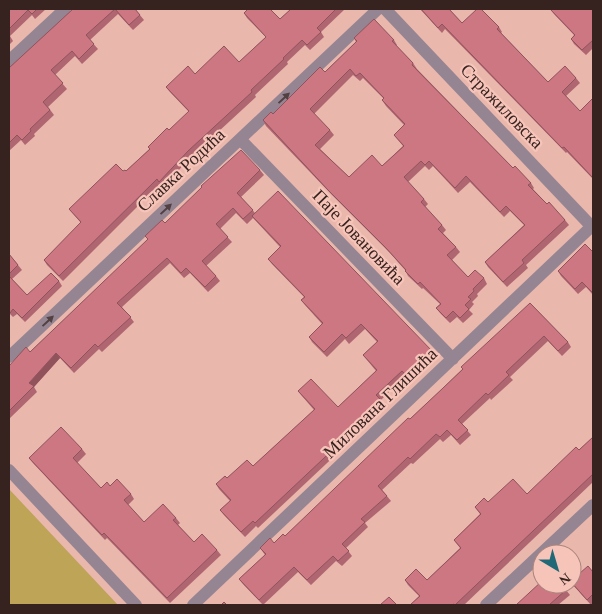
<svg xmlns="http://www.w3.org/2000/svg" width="602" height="614" viewBox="0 0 602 614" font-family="Georgia,serif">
  <rect width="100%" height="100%" fill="#eab7ad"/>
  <path fill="#bda457" d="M9 489 118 605H9Z"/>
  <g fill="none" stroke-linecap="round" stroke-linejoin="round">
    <path stroke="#958592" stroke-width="12" d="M385 9 593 228
      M9 61 65 9
      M240 139 453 359
      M9 357 378 9
      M9 470 136 605
      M193 605 592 226
      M486 605 593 505"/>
  </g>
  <path fill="#b06671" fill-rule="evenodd" d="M9 9H46L35 19 32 15 10 36 13 41 9 45Z
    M73 9H135L144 20 133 30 118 14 90 40 98 49 82 64 75 56 55 75 67 89 48 107 54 115 34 134 35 136 25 145 21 140 9 151V68Z
    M291 9H345L321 32 324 37 310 50 305 45 287 62 288 64 255 95 256 97 192 156 163 187 160 184 63 281 47 265 44 260 81 223 69 209 123 171H126L189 112 170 92 166 87 195 74 239 62 266 37 247 18 244 13 280 19Z
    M420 9H449L462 23 499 27 502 32 501 33 548 82 576 78 580 83 566 96 580 111 593 98V179L567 152 566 153 445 29 442 33Z
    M550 9H593V48L586 55 574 44 571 39 574 35 554 14Z
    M354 38 394 40 397 45 396 46 413 63 417 69 513 168 531 183 534 188 533 189 547 204 565 220 569 225 526 265 528 268 507 287 488 267 485 262 524 225 510 211 504 217 470 182 458 193 433 166 429 170 425 166 408 182 424 199 428 204 425 207 442 225 446 230 443 233 456 247 460 252 452 260 468 277 484 278 487 284 477 294 478 296 472 302 474 304 469 310 473 314 463 323 457 317 450 323 440 313 436 308 440 304 423 288 422 289 408 276 405 270 390 253 332 195 266 126 263 120 273 114 325 72 356 42ZM353 75 360 81 363 78 384 99 382 100 386 106 404 125 394 135 403 146 382 166 349 177 320 149 334 135 330 130 314 114Z
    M260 170 264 175 241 197 255 213 433 352 436 357 411 381 405 376 381 400 385 405 359 430 360 432 258 528 256 526 245 537 224 515 220 510 230 501 219 489 216 484 253 466 314 410 302 396 298 391 338 407 376 371 363 355 377 342 365 329 349 344 345 339 327 357 312 342 309 337 322 324 305 305 301 300 304 297 272 264 268 259 280 247 253 218 247 224 236 213 220 229 232 242 206 266 216 276 220 281 208 292 190 273 184 278 170 263 122 307 134 322 102 352 99 349 74 373 60 358 34 387 37 392 9 419V366L30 352 148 240 145 236 165 223Z
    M593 252V295L586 287 578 294 561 276 558 271Z
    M9 254 22 270 12 279 27 295 59 281 62 286 25 322 17 314 13 317 9 313Z
    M530 303 568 342 571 347 562 356 548 341 510 377 513 380 491 400 490 398 462 424 471 435 460 445 451 435 443 442 440 439 413 464 411 463 382 490 391 501 365 523 368 527 346 548 352 556 342 566 336 561 311 585 298 572 263 605 243 584 239 579 265 555 260 548 274 543 285 536 443 388Z
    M593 437V482L464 605H410L419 596 408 585 405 580H427L460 548 454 540 480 514 475 507 488 502 527 494 579 450Z
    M82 449 86 454 77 463 101 488 110 486 131 494 134 499 128 505 144 522 176 518 180 523 178 525 194 542 217 550 221 555 170 603 107 538 105 540 33 463 29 458Z
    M593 572V603L591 605 572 584Z
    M566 590 570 595 558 605H516Z"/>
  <path fill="#90535c" d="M56 353 60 358 33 388 29 383Z"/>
  <path fill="#cd7783" stroke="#90535c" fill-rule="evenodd" d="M9 9H37L32 14 28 10 9 29Z
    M73 9H135L140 15 129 25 115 9 86 35 94 44 79 59 72 51 51 70 63 83 43 102 50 110 30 129 31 131 22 140 17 135 9 143V68Z
    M248 9H270L280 19 291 9H336L317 28 321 32 307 45 302 40 283 58 284 59 251 90 252 92 188 151 159 182 157 179 59 276 44 260 81 222 69 209 116 164 123 171 125 170 126 171 150 149 148 147 167 128 169 130 189 111 166 87 188 66 195 74 224 46 239 62 266 37 244 13Z
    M421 9H449L462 23 477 9H481L499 27 497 29 548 82 565 66 576 78 562 92 580 111 593 98V178L564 147 562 148 442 24 438 28Z
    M550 9H593V40L582 50 571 39 575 35Z
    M374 19 394 40 392 41 413 63 412 65 513 168 515 166 531 183 528 185 547 204 549 202 565 220 522 260 524 263 503 282 485 262 525 225 506 206 500 212 466 176 455 188 429 161 425 165 421 161 404 177 424 199 421 202 442 225 438 229 456 247 447 255 468 277 475 270 484 278 473 289 474 291 468 297 471 299 465 305 469 309 460 318 453 311 446 318 436 308 441 304 420 282 418 284 405 271 406 270 386 248 328 190 263 120 271 112 273 114 320 67 325 72 357 41 354 38ZM350 69 356 76 360 73 384 98 382 100 405 124 394 135 404 146 382 166 372 155 349 177 315 145 330 130 310 109Z
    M241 150 260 170 237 193 253 210 243 219 233 208 216 224 228 237 202 261 216 276 205 287 186 268 181 273 167 258 117 303 131 317 98 347 95 344 71 368 56 353 29 383 34 386 9 411V366L26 347 30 352 148 239 145 236 162 220 165 223 202 187 201 186Z
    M278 191 433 352 407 376 402 371 376 395 381 400 355 425 357 427 255 523 253 521 241 532 220 510 231 500 216 484 225 476 227 478 247 460 253 466 315 409 298 391 311 379 338 407 377 370 363 355 378 341 361 324 346 338 342 334 324 352 309 337 323 323 301 300 305 297 268 259 281 246 252 216Z
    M585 244 593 252V293L582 282 575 289 558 271Z
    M9 254 18 265 9 274Z
    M51 273 59 281 22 318 13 309 10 313 9 311V276L27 295Z
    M530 303 568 342 558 351 544 336 506 372 509 375 488 395 486 393 458 420 468 430 457 440 447 430 440 437 436 434 410 459 408 457 378 486 387 496 361 519 365 522 342 544 349 551 338 561 333 556 307 580 294 567 259 600 239 579 266 554 260 548 270 538 274 543 283 534 285 536 408 418 410 419 443 388 463 369 461 367Z
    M61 427 82 449 73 458 101 488 107 482 110 486 117 479 131 494 124 500 144 522 163 504 176 518 173 520 194 542 202 534 217 550 167 598 104 533 102 535 29 458Z
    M593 437V474L455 605 453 604 452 605H410L420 596 405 580 416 569 427 580 461 548 454 540 481 514 475 507 484 498 488 502 513 479 527 494 576 447 579 450Z
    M588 566 593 572V594L587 600 572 583V580Z
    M542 581V584H561L566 590 549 605H516Z
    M389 597 397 605H380Z
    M224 602 227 605H221Z"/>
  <defs><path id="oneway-solid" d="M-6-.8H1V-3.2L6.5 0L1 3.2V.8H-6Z" transform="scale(1.25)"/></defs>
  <g fill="#524042">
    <use href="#oneway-solid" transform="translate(284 98) rotate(-43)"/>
    <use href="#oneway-solid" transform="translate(166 209) rotate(-43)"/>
    <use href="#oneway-solid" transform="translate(48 321) rotate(-43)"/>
  </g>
  <g text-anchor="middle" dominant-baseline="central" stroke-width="4.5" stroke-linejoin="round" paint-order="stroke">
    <g font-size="18" fill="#36231f" stroke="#f7c4b9">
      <text transform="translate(502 106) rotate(46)">Стражиловска</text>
      <text transform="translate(181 170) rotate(-43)">Славка Родића</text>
      <text transform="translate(359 237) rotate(46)">Паје Јовановића</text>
      <text transform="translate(380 403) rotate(-44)">Милована Глишића</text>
    </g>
  </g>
  <rect width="602" height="614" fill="none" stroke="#36231f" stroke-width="20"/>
  <g transform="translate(557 569) rotate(142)"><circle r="24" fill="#f7c4b9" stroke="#aa847b"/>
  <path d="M0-4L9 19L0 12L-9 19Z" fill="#216976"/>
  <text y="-8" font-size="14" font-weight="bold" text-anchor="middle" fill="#36231f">N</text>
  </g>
</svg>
